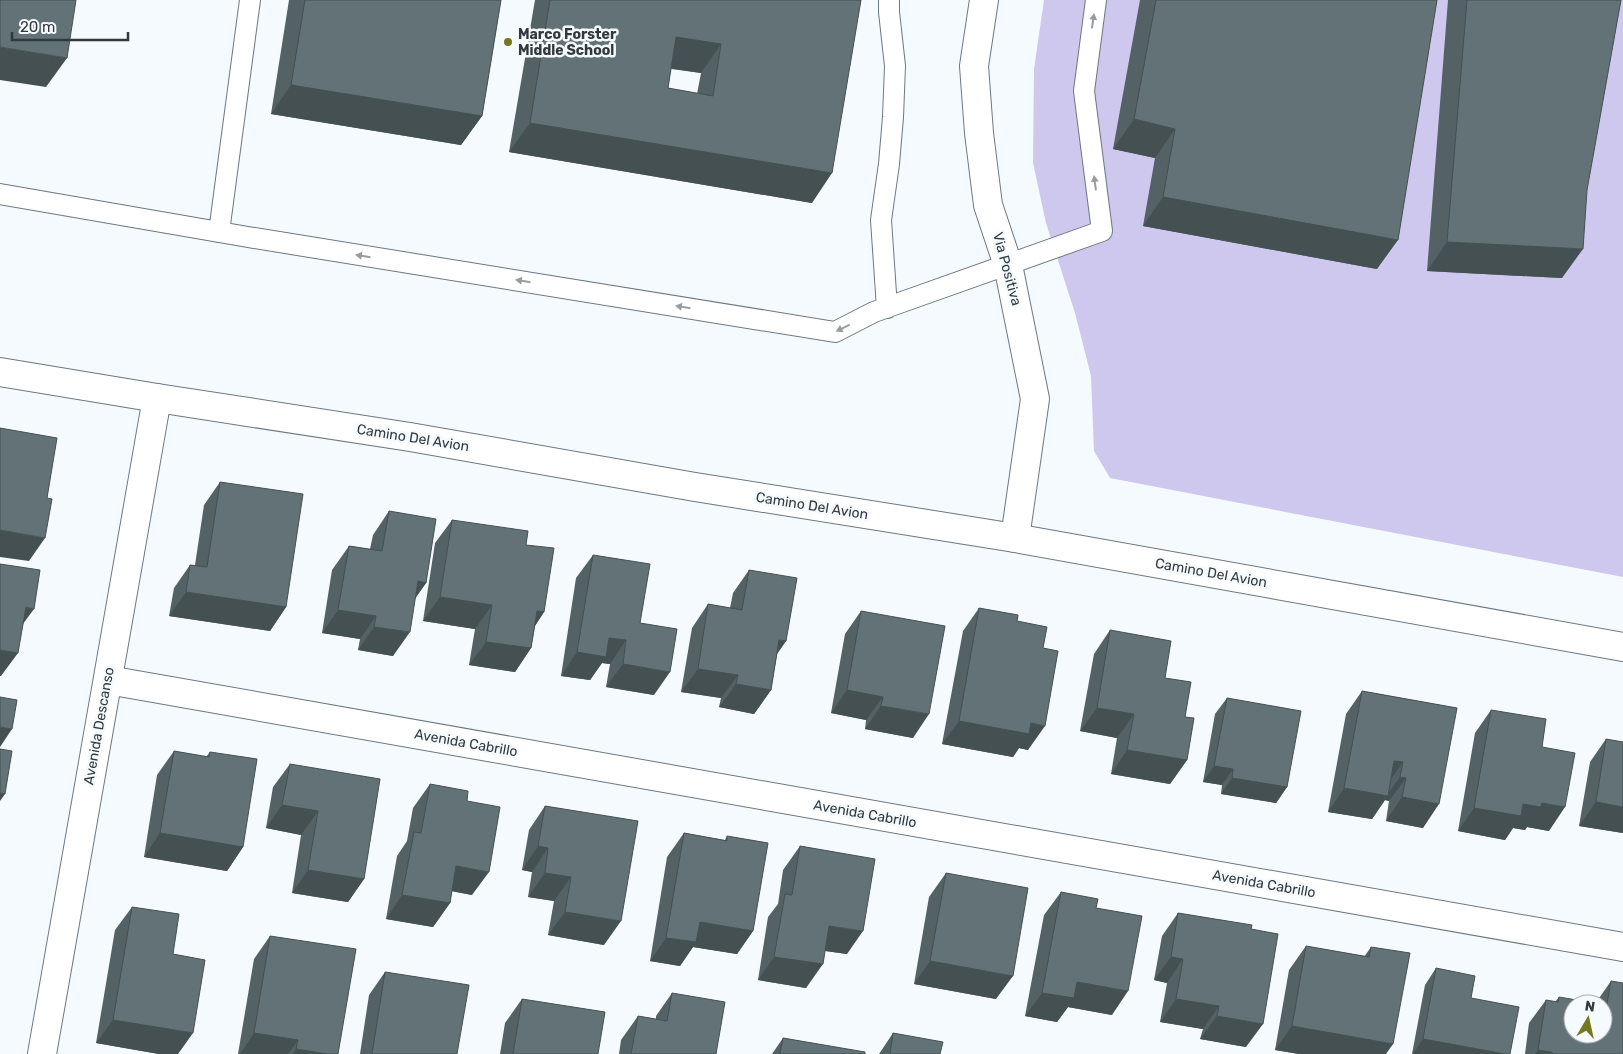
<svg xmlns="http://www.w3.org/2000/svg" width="1623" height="1054" viewBox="0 0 1623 1054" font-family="Rubik,sans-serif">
  <rect width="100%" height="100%" fill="#f5fafe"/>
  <path fill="#cec7ee" d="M1044 0H1623V577L1110 478 1094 451 1091 376 1075 313 1046 223 1033 163 1034 69Z"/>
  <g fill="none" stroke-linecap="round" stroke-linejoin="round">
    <g stroke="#6c7881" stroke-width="22">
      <path id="service" d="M0 194 248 237 835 332 874 312 1102 231 1084 91 1096 0
        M219 232 250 0
        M887 308 881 220 889 164 893 117 895 66 889 12V0"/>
    </g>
    <g stroke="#6c7881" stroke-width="30">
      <path id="minor" d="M108 680 1623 947
        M42 1054 157 398"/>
    </g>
    <g stroke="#6c7881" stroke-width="30">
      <path id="tertiary" d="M984 0 974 66 979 133 988 205 1008 265 1035 399 1015 538"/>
    </g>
    <g stroke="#6c7881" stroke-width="30">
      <path id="secondary" d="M0 372 157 398 410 437 695 487 1015 538 1623 647"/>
    </g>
    <use href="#service" stroke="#fff" stroke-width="20"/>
    <use href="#minor" stroke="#fff" stroke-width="28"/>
    <use href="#tertiary" stroke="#fff" stroke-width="28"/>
    <use href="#secondary" stroke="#fff" stroke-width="28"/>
  </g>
  <path fill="#546265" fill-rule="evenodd" d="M289 0H501L482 116 461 145 271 114Z
    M535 0H861L812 203 509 152ZM671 69 701 73 697 94 668 88Z
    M1140 0H1437L1377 269 1143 226 1155 158 1113 149Z
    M1448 0H1621L1562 278 1427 271Z
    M220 482 286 607 270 631 169 616 174 588 190 565H195L204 505Z
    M389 511 426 583 415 598 393 656 358 650 360 639 322 633 332 570 349 546 370 549 373 535Z
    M452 520 526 545 544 612 535 626 531 648 515 672 469 665 475 629 423 621 435 543Z
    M593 555 640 623 654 695 606 687 610 664 602 663 590 680 561 676 576 578Z
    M749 570 786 641 777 654 771 690 754 714 719 707 721 698 681 692 692 628 708 604 730 608 733 593Z
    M979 608 1017 621 1043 648 1028 750 1019 748 1013 757 942 744 963 631Z
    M861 611 913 738 865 729 866 720 831 713 845 634Z
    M1110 630 1165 678 1185 717 1187 760 1170 784 1111 774 1117 738 1080 731 1094 654Z
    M1362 691 1457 708 1423 828 1386 821 1389 801 1385 800 1372 819 1328 812 1346 714Z
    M1227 698 1287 787 1276 803 1221 794 1222 785 1203 782 1215 714Z
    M1491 710 1542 747 1549 831 1527 827 1525 830 1513 828 1505 840 1458 831 1475 733Z
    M1606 739 1623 833 1579 826 1590 762Z
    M174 751 206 757 210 752 243 847 227 871 144 857 157 775Z
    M290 764 364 879 348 902 292 893 301 835 266 828 273 787Z
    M430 784 472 895 452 891 450 903 433 927 386 919 397 856 407 841 413 808Z
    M545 806 604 945 548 935 554 901 528 897 532 872 522 870 529 830Z
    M684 833 725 840 727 836 753 931 737 954 693 947 680 966 650 961 667 857Z
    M800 846 847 954 825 951 806 988 758 980 768 917 778 904 783 870Z
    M946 873 996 999 914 984 929 897Z
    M1061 892 1096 908 1112 1015 1068 1007 1057 1022 1025 1016 1044 915Z
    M132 907 173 954 178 1054H159L96 1043 115 930Z
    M1178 913 1251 929 1246 1047 1200 1039 1203 1029 1160 1022 1167 983 1154 980 1162 936Z
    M270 936 338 1054H238L254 959Z
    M1306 946 1364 957 1371 947 1386 1054H1299L1275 1050 1289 970Z
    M1436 968 1471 998 1510 1054H1412L1425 985Z
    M385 972 457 1054H360L369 995Z
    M1611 981 1623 1054H1525L1529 1023 1546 1000 1555 1002 1559 997 1573 1004 1603 1034V1004H1595Z
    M672 993 716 1054H619L621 1040 638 1016 656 1019V1016Z
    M522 999 598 1054H500L505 1023Z
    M893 1033 940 1054H879Z
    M783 1038 865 1054H772Z"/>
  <path fill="#455053" d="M676 37 721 44 701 73 656 66Z
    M0 47 67 58 46 87 0 80Z
    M291 85 482 116 461 145 271 114Z
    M1134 119 1175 129 1155 158 1113 149Z
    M530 123 832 173 812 203 509 152Z
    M1163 197 1398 240 1377 269 1143 226Z
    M1447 242 1583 249 1562 278 1427 271Z
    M0 530 45 538 29 561 0 557Z
    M418 581 426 583 410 606Z
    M186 592 286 607 270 631 169 616Z
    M440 597 492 605 475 629 423 621Z
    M26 607 34 609 17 632Z
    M338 610 376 616 360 639 322 633Z
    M537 611 544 612 528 636Z
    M374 627 410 632 393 656 358 650Z
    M609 638 626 640 610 664 602 663 590 680 561 676 577 652Z
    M779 640 786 641 769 665Z
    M486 642 531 648 515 672 469 665Z
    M0 650 18 653 1 676H0Z
    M623 664 670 672 654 695 606 687Z
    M698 669 738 675 721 698 681 692Z
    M736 684 771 690 754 714 719 707Z
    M847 690 883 697 866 720 831 713Z
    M881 706 929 714 913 738 865 729Z
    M1097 708 1134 714 1117 738 1080 731Z
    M959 721 1031 723 1045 726 1028 750 1019 748 1013 757 942 744Z
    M0 727 12 729 0 747Z
    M1127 750 1187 760 1170 784 1111 774Z
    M1394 761 1403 762 1386 786Z
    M1214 766 1233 769 1222 785 1203 782Z
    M1400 777 1406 778 1389 801 1385 800 1372 819 1328 812 1344 788 1387 795Z
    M1232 778 1287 787 1276 803 1221 794Z
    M0 793 5 794 0 801Z
    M1402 797 1439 804 1423 828 1386 821Z
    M1596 802 1623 807V833L1579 826Z
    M1542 803 1565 807 1549 831 1527 827 1525 830 1513 828 1505 840 1458 831 1474 808Z
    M282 805 318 811 301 835 266 828Z
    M160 833 243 847 227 871 144 857Z
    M538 846 548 848 532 872 522 870Z
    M456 866 489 872 472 895 440 889Z
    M308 870 364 879 348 902 292 893Z
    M545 873 571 877 554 901 528 897Z
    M402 895 450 903 433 927 386 919Z
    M565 912 621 921 604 945 548 935Z
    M700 922 753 931 737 954 693 947 680 966 650 961 666 938Z
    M829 926 863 931 847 954 812 949Z
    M774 957 823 964 806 988 758 980Z
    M1171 957 1183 959 1167 983 1154 980Z
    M930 961 1013 976 996 999 914 984Z
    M1077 982 1128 991 1112 1015 1068 1007 1057 1022 1025 1016 1042 993Z
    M1176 999 1219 1006 1203 1029 1160 1022Z
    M1217 1016 1263 1024 1246 1047 1200 1039Z
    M113 1020 193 1033 178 1054H159L96 1043Z
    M1292 1026 1393 1044 1386 1054H1299L1275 1050Z
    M254 1033 298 1040 288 1054H240Z
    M1423 1039 1505 1054H1413Z
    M296 1049 327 1054H293Z
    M1538 1050 1552 1052 1550 1054H1535Z"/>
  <path fill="#627276" stroke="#455053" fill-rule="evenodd" d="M0 0H76L67 58 0 47Z
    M305 0H501L482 116 291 85Z
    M550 0H861L832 173 530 123ZM676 37 721 44 713 96 668 88Z
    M1156 0H1437L1398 240 1163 197 1175 129 1134 119Z
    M1467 0H1621L1587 190 1583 249 1447 242Z
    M0 428 57 438 47 498 52 499 45 538 0 530Z
    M220 482 303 494 286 607 186 592 190 565 207 567Z
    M389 511 436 519 426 583 418 581 410 632 374 627 376 616 338 610 349 546 382 551Z
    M452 520 528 531 526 545 554 548 544 612 537 611 531 648 486 642 492 605 440 597Z
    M593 555 650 564 640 623 677 629 670 672 623 664 626 640 609 638 606 657 577 652Z
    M0 564 40 570 34 609 26 607 18 653 0 650Z
    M749 570 797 578 786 641 779 640 771 690 736 684 738 675 698 669 708 604 742 610Z
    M979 608 1018 615 1017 621 1047 627 1043 648 1058 651 1045 726 1031 723 1029 734 959 721Z
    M861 611 945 626 929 714 881 706 883 697 847 690Z
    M1110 630 1171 641 1165 678 1191 682 1185 717 1194 718 1187 760 1127 750 1134 714 1097 708Z
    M1362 691 1457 708 1439 804 1402 797 1406 778 1400 777 1403 762 1394 761 1388 796 1344 788Z
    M0 697 17 700 12 729 0 727Z
    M1227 698 1301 711 1287 787 1232 778 1233 769 1214 766Z
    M1491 710 1546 719 1542 747 1575 753 1565 807 1542 803 1541 807 1523 804 1521 816 1474 808Z
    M1606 739 1623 742V807L1596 802Z
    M0 749 12 751 5 794 0 793Z
    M174 751 209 757 210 752 257 759 243 847 160 833Z
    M290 764 380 779 364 879 308 870 318 811 282 805Z
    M430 784 468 791 467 801 500 807 489 872 456 866 450 903 402 895 414 832 421 833Z
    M545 806 638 821 621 921 565 912 571 877 545 873 548 848 538 846Z
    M684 833 727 841V836L768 843 753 931 700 922 696 942 666 938Z
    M800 846 875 859 863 931 829 926 823 964 774 957 785 894 792 895Z
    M946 873 1028 888 1013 976 930 961Z
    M1061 892 1098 899 1096 908 1142 916 1128 991 1077 982 1074 998 1042 993Z
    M132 907 179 914 173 954 205 960 193 1033 113 1020Z
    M1178 913 1252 925 1251 929 1278 934 1263 1024 1217 1016 1219 1006 1176 999 1183 959 1171 957Z
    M270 936 356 949 338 1054H327L296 1049 298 1040 254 1033Z
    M1306 946 1369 957 1371 947 1410 953 1393 1044 1292 1026Z
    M1436 968 1475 976 1471 998 1519 1007 1510 1054H1505L1423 1039Z
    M385 972 469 985 457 1054H372Z
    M1611 981 1623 983V1054H1552V1052L1538 1050 1546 1000 1558 1002 1559 997 1594 1003V1004H1573V1034H1603V1021H1604Z
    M672 993 725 1002 716 1054H631L638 1016 667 1021Z
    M522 999 605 1012 598 1054H513Z
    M893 1033 943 1042 940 1054H890Z
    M783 1038 865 1052V1054H780Z"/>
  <defs><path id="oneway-solid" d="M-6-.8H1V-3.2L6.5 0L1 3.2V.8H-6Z" transform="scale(1.25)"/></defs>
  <g fill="#999c9e">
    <use href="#oneway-solid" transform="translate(1093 21) rotate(-82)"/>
    <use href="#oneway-solid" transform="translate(1095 183) rotate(-97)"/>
    <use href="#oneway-solid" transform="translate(363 256) rotate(-171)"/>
    <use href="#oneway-solid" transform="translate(523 281) rotate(-171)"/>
    <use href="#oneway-solid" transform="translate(683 307) rotate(-171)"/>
    <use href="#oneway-solid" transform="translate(843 328) rotate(154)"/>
  </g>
  <circle fill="#75771e" stroke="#f5fafe" stroke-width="2" cx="508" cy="42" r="5"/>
  <g text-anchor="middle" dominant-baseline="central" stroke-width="5" stroke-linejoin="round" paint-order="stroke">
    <g font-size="14" font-weight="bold" fill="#33383c" stroke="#f5fafe" text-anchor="start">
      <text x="518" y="34">Marco Forster<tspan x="518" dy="16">Middle School</tspan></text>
    </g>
    <g font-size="14" fill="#33383c" stroke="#f5fafe">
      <text transform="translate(1007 269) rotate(75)">Via Positiva</text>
      <text transform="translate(413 438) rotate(9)">Camino Del Avion</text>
      <text transform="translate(812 506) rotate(9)">Camino Del Avion</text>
      <text transform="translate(1211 573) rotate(10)">Camino Del Avion</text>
      <text transform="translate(99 726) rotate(-80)">Avenida Descanso</text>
      <text transform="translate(466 743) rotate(10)">Avenida Cabrillo</text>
      <text transform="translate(865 814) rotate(10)">Avenida Cabrillo</text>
      <text transform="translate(1264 884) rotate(10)">Avenida Cabrillo</text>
    </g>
  </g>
  <g transform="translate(1588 1019) rotate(9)"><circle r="24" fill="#f5fafe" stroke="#a7acb0"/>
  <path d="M0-4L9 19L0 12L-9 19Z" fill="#75771e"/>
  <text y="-8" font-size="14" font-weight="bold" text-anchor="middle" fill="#33383c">N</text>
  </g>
  <path d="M12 32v8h116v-8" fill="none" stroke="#33383c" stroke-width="2.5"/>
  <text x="20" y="32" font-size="15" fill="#33383c" stroke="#f5fafe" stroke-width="4" paint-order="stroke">20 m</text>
</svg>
